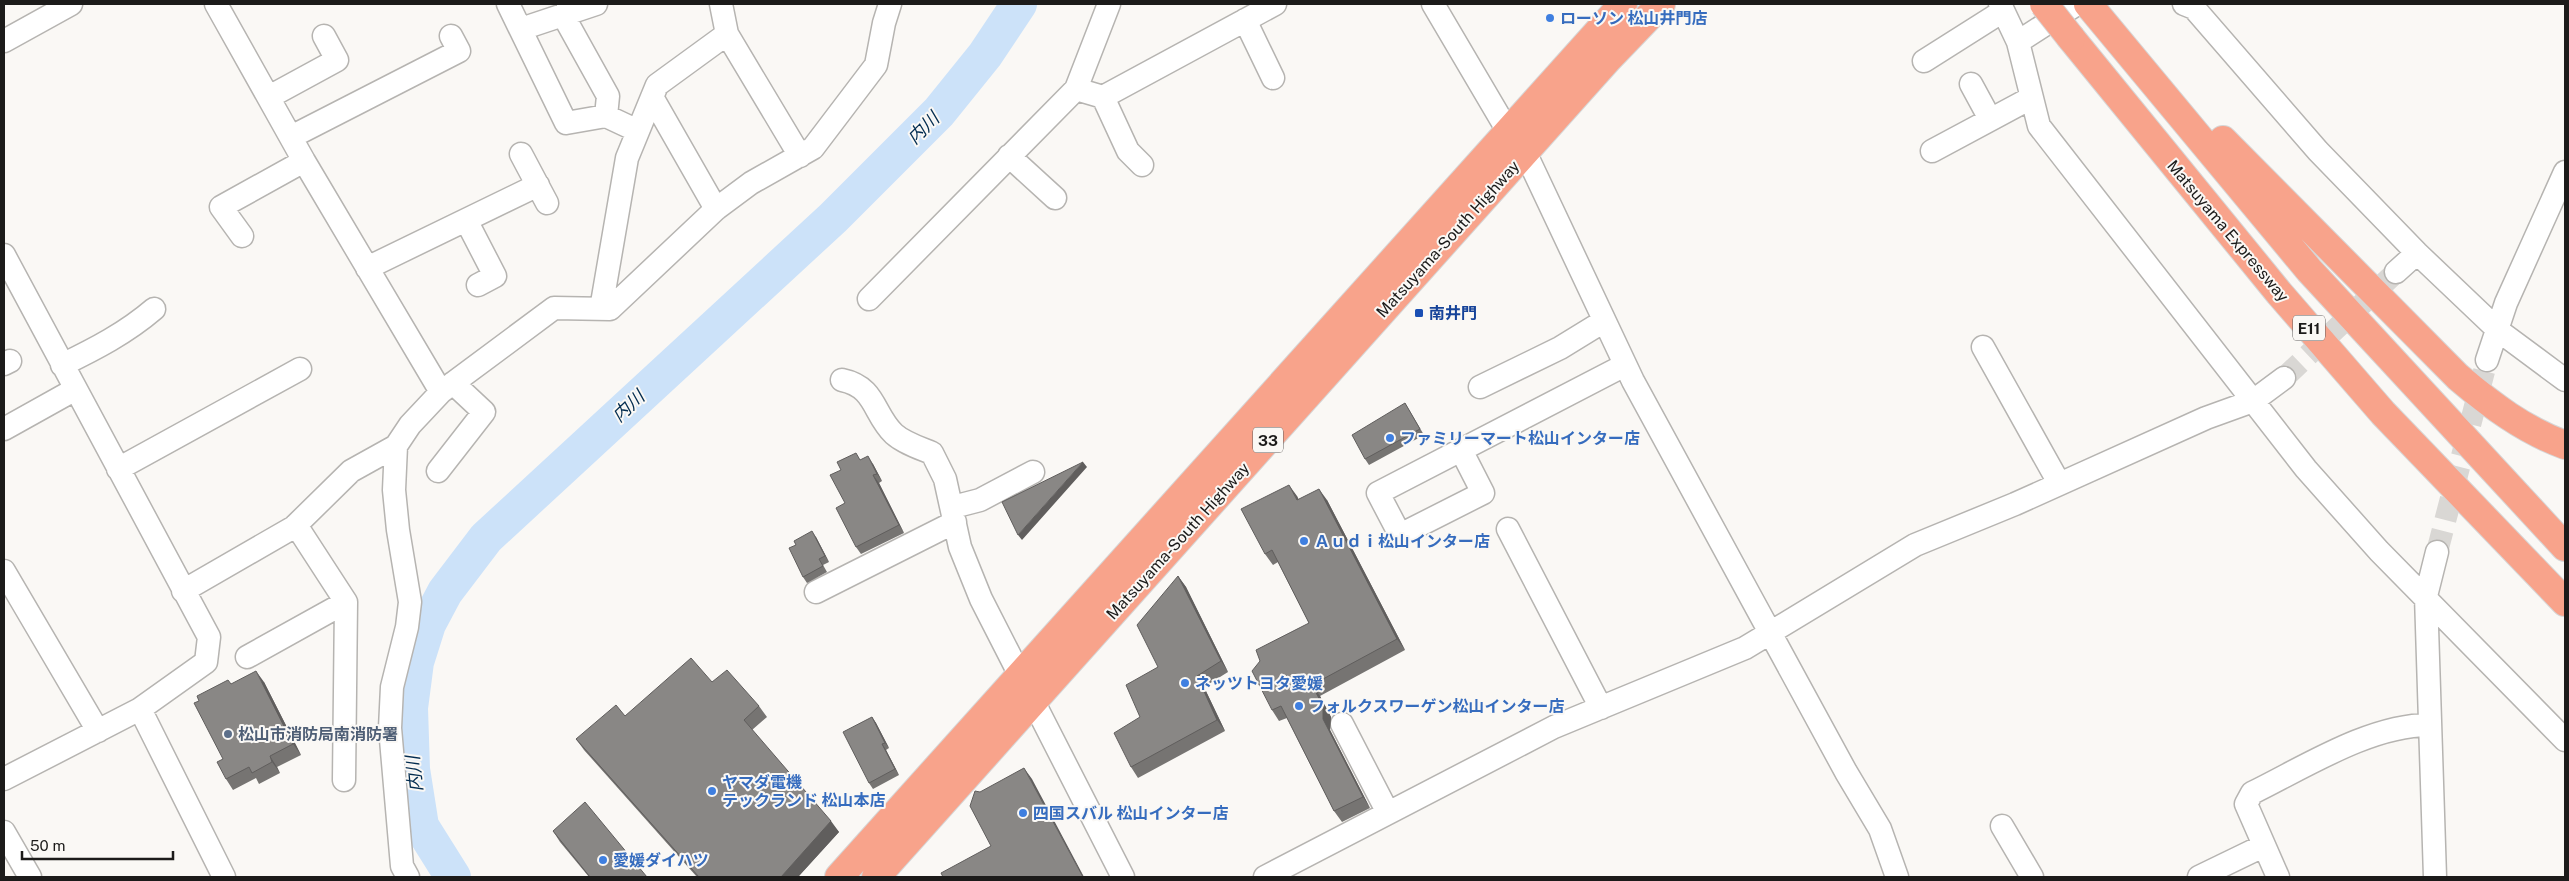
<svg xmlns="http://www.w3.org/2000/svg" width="2569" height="881" viewBox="0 0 2569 881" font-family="'Public Sans','Noto Sans JP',sans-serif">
  <rect width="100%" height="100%" fill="#faf8f5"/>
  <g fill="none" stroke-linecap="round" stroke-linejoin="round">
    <path stroke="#cce2f9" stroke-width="36" d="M453 877 421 826 412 769 410 708 416 662 428 624 445 592 486 538 833 218 939 112 985 55 1019 4"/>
    <path stroke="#d9d7d4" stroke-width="22" stroke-dasharray="22 11" stroke-linecap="butt" d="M2284 378 2396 272
      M2437 552 2487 360"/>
    <g stroke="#b6b4b1" stroke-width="25">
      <path id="minor" d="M216 4 304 161 441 392
        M508 4 566 123 606 116 638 131
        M568 4V24L608 96 606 116
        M721 4 727 34 800 156
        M1433 4 1509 133 1525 152 1633 381 1846 772 1880 829 1897 877
        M2000 4 2018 42 2039 126 2306 469 2379 551 2565 740
        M2184 4 2194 8 2318 151 2417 253 2499 331 2565 380
        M1245 20 1273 78
        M521 29 596 4
        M4 41 71 4
        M2018 42 2077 4
        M1924 61 2003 11
        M1971 84 1990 119
        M1076 89 1103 97 1275 4
        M269 97 337 60 324 36
        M652 97 716 209
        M1103 97 1128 151 1142 165
        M291 137 459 51 451 36
        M1932 151 2031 98
        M521 154 547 203
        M1009 156 1055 198
        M466 220 495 276 478 285
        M242 236 221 207 304 161
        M4 255 209 637 206 662 140 709 4 779
        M367 268 538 185
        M2396 272 2417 253
        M869 299 1076 89 1109 4
        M601 309 627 158 657 85 727 34
        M1983 347 2059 483
        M2487 360 2506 303 2565 172
        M4 364 10 361
        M62 365C95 349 126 333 154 309
        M842 380C876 387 873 414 894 434 904 443 920 448 932 453L945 479 960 547 981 599 1123 877
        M1480 387 1560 348 1604 321
        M4 429 74 390
        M396 446 394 490 398 530 410 602 407 627 392 687 390 728 402 866 408 877
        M1461 450 1483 493 1400 535 1378 493 1625 365
        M118 469 300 369
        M438 471 484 412 453 383
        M953 507 980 500 1033 472
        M296 525 346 602 344 780
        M1508 529 1601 708
        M4 571 98 731
        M183 591 294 527 351 471 396 446 410 425 441 392 554 308 610 309 716 209 751 183 813 148 876 65 884 23 890 4
        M816 592 955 522
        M247 657 346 602
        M140 709 224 877
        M1342 724 1388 813
        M2002 826 2032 877
        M4 832 30 877
        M1265 877 1554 727 1745 648 1915 545 2015 504 2206 418 2253 401 2284 378
        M2199 877 2263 846
        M2278 877 2246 804 2252 793C2305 767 2370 725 2429 725
        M2435 877 2426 596 2437 552"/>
    </g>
    <g stroke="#d6d6d6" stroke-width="30">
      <path id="highway" d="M2088 4 2309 270 2565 547
        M2071 38 2279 293 2383 413 2565 602
        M2223 140 2458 377C2491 405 2524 430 2565 445
        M839 877 1623 4
        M876 877 1609 58 1661 4"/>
    </g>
    <use href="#minor" stroke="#fff" stroke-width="22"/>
    <use href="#highway" stroke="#f8a38b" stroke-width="28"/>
    <g stroke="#d6d6d6" stroke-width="30" stroke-linecap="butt">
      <path id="highway-bridge" d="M2044 4 2071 38"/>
    </g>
    <use href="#highway-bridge" stroke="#f8a38b" stroke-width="28"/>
  </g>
  <path fill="#767472" d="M1405 403 1424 435 1369 465 1365 459Z
    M861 460 873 464 882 481 879 483 904 533 861 554 856 547 845 503Z
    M1297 496 1298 499 1327 500 1405 650 1320 696 1331 717 1330 730 1370 808 1342 822 1334 811 1287 718 1279 721 1272 710 1309 623 1278 562 1273 565 1265 554Z
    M816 537 829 562 823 565 827 572 807 583 803 577Z
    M1178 576 1186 587 1228 672 1204 687 1225 731 1138 778 1131 767 1140 717 1158 667Z
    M264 682 301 755 277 767 280 773 259 784 256 778 233 790 226 779 223 759 231 684Z
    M759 706 767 717 752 730 839 832 798 877H697L584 750 576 739 625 716Z
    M872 717 876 723 889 748 886 750 899 775 873 789 869 783Z
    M553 831 647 877H589L560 842Z"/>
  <path fill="#605e5d" d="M868 456 873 464 882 481 877 474Z
    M1083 462 1087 467 1022 540 1018 535Z
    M873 475 879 483 904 533 899 525Z
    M1289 485 1297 496 1304 511 1297 500Z
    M1319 489 1327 500 1405 650 1397 639Z
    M812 531 816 537 829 562 825 556Z
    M1178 576 1186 587 1228 672 1221 661Z
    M256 671 264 682 301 755 293 744Z
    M1197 676 1204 687 1225 731 1217 720Z
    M1312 685 1320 696 1331 717 1330 730 1370 808 1363 797 1323 719Z
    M872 717 876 723 889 748 885 743Z
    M882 744 886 750 899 775 895 769Z
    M270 756 277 767 280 773 272 762Z
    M1024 768 1032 779 1084 877H1083Z
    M831 821 839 832 798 877H781Z"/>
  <path fill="#898785" stroke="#605e5d" d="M1405 403 1420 429 1365 459 1352 435Z
    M856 453 860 460 868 456 877 474 873 475 899 525 856 547 836 508 845 503 830 475 841 470 837 462Z
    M1083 462 1018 535 1002 502Z
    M1289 485 1297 500 1319 489 1397 639 1312 685 1323 706V719L1363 797 1334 811 1281 706 1272 710 1252 671 1260 661 1256 650 1309 623 1272 550 1265 554 1241 509Z
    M812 531 825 556 819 559 823 566 803 577 789 548 796 545 794 541Z
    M1178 576 1221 661 1197 676 1217 720 1131 767 1114 733 1140 717 1126 685 1158 667 1137 625Z
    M691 658 712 682 727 670 759 706 744 720 831 821 781 877H699L576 739 616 705 625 716Z
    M256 671 293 744 270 756 272 762 252 773 249 767 226 779 217 762 223 759 194 703 199 701 197 696 228 680 231 684Z
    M872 717 885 743 882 744 895 769 869 783 843 732Z
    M1024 768 1083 877H943L941 873 991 846 970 806 975 791 980 792Z
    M585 802 647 877H590L553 831Z"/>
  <g fill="#3f7fe0" stroke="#faf8f5" stroke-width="2">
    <circle cx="1550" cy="18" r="5"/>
    <circle cx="1390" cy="438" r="5"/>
    <circle cx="1304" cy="541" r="5"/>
    <circle cx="1185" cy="683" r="5"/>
    <circle cx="1299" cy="706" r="5"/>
    <circle cx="712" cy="791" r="5"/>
    <circle cx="1023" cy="813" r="5"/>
    <circle cx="603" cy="860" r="5"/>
  </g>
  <rect fill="#1a4fb4" stroke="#faf8f5" stroke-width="2" x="1414" y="308" width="10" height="10" rx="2.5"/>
  <circle fill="#5c6f8a" stroke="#faf8f5" stroke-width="2" cx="228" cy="734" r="5"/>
  <g text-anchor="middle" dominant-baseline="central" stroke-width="4" stroke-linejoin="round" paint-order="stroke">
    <g fill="#faf8f5" stroke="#5f5d5c" stroke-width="1">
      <rect x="2293" y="315.5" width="32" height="25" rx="4"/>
      <rect x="1253" y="427.5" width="30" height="25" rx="4"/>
    </g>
    <g font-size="15" font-weight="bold" fill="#1c1b1a">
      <text x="2309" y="328">E11</text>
      <text x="1268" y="440">33</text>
    </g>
    <g font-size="16" font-weight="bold" fill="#366cbe" stroke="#faf8f5" text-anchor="start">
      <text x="1560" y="18">ローソン 松山井門店</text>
      <text x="1400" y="438">ファミリーマート松山インター店</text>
      <text x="1314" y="541">Ａｕｄｉ松山インター店</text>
      <text x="1195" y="683">ネッツトヨタ愛媛</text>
      <text x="1309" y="706">フォルクスワーゲン松山インター店</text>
      <text x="722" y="782">ヤマダ電機<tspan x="722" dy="18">テックランド 松山本店</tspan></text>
      <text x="1033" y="813">四国スバル 松山インター店</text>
      <text x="613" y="860">愛媛ダイハツ</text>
    </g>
    <g font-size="16" fill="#1c1b1a" stroke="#faf8f5">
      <text transform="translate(2228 231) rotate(50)">Matsuyama Expressway</text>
      <text transform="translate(1448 239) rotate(-48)">Matsuyama-South Highway</text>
      <text transform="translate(1178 541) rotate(-48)">Matsuyama-South Highway</text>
    </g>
    <g font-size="16" font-weight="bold" fill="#164399" stroke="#faf8f5" text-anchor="start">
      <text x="1429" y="313">南井門</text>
    </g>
    <g font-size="16" font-weight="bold" fill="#4e5e75" stroke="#faf8f5" text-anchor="start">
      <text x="238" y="734">松山市消防局南消防署</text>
    </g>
    <g font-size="18" font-style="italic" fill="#022c50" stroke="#faf8f5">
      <text transform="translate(923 128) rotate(-45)">内川</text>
      <text transform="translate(628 406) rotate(-43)">内川</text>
      <text transform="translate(414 774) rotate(-96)">内川</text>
    </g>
  </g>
  <rect width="2569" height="881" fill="none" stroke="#1c1b1a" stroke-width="10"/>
  <path d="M22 851v8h151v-8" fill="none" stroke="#1c1b1a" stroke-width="2.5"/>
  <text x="30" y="851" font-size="15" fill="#1c1b1a" stroke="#faf8f5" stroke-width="4" paint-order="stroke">50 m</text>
</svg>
